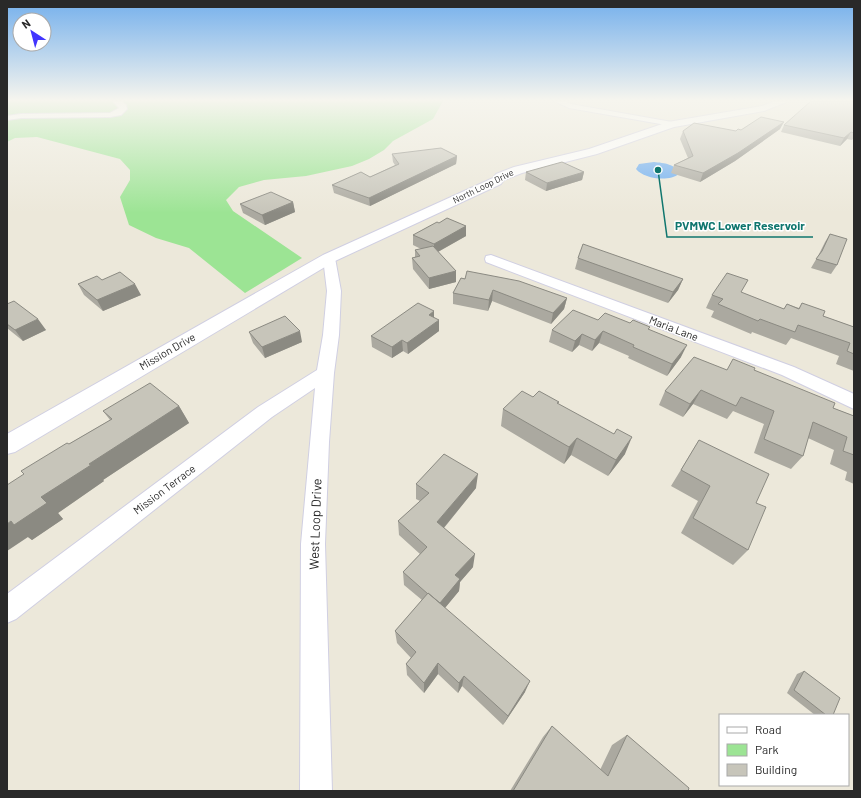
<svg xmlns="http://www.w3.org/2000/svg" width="861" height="798" viewBox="0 0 861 798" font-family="Barlow,sans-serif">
  <rect width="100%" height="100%" fill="#ece8da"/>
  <path fill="#9ce494" d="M7 101H443L433 119 393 141 384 150 369 159 352 166 306 176 264 180 239 187 226 200 233 211 302 258 245 293 189 248 156 238 129 225 120 197 130 180V170L120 159 37 137 15 138 7 142Z"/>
  <path fill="#69abf1" d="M654 162C664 163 676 164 679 174 669 182 644 179 636 169L639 164Z"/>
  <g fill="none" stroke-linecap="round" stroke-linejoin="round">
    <g stroke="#d0cfe2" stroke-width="2">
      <path id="street" d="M113 101H121L126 105 127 109 121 115 110 117 21 118 7 120V116L21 114 110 113 119 108Z
        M554 101H564L571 104 672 122 676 124 672 126 569 108Z
        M329 254 334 255 335 258 341 291 339 335 334 373 329 442 325 544 332 791H300L301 544 315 388 272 417 16 619 7 623V594L258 407 317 370 323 335 327 291 323 258 324 255Z
        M491 255 794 367 854 394V409L782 375 486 262 485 259 486 256Z"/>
    </g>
    <g stroke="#d0cfe2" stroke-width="2">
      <path id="secondary" d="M775 101H789L764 111 674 127 597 154 522 173 504 180 501 184 335 261 15 452 7 454V434L323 255 493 178 496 174 514 167 589 149 668 122 762 106Z"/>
    </g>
    <use href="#street" fill="#fff" fill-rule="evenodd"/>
    <use href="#secondary" fill="#fff" fill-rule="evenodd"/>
  </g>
  <path fill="#aba9a0" d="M854 101V138L852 140 847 139 840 146 781 132 784 125Z
    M780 129 735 161 700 182 671 173 674 165 688 158 680 139 683 131H736L741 130Z
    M392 154 457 156 456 164 370 206 334 193 332 185 370 177 395 165 393 162Z
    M526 172H584L582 180 546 191 525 180Z
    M293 202 295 212 265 225 243 213 240 204Z
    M439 223 466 226V236L438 252 456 271V282L429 289 413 269 412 258 415 257V250L421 249 413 245V235Z
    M830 234 837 265 831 274 811 268 818 256 825 242Z
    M578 258 683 279 678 290 668 303 575 269Z
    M461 278 567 298 564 309 551 324 492 301 488 311 453 304V293Z
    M102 280 141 295 103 311 84 295 78 284Z
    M741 293 784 309 787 304 799 308 802 303 823 316 854 327V371L836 364 839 356 791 338 786 345 752 332 751 334 711 317 714 311 706 308 712 295Z
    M7 304 46 330 23 341 7 328Z
    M434 311V317L439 331 408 354 403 351 392 358 372 347 371 336Z
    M598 320 630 323 650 327 649 329 681 357 667 376 628 358 629 356 599 343 592 351 579 345 572 352 549 342 552 330Z
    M249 332 302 342 265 358 253 343Z
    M727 370H754L833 408 854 416V484L845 480 847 472 830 464 834 450 808 438 803 456 791 469 754 453 764 424 733 411 727 419 693 404 683 417 659 405 665 391Z
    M533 397 559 402 558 404 625 454 608 476 571 455 564 464 501 426 503 409Z
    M179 406 189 423 103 480 104 481 58 513 63 519 32 540 28 537 24 474 69 444 110 420 103 411Z
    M699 440 756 503 748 550 733 565 681 533 698 501 671 486Z
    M416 484 476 488 444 528 473 567 460 582 459 591 445 608 525 692 503 725 462 686 458 693 438 674 424 693 407 675 406 664 411 658 397 643 395 631 422 600 404 585 403 572 420 554 399 535 398 521 420 501 416 499Z
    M804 671 833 715H815L787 693 797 674Z
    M552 726 600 770 612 745 627 735 688 791H510L543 737Z"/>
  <path fill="#8b8a82" d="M784 122 780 129 735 161 700 182 703 173Z
    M851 132 847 139 840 146 844 138Z
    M457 156 456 164 370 206 369 198Z
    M584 172 582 180 546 191 547 183Z
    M293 202 295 212 265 225 262 215Z
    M466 226V236L434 254V244Z
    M456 271V282L429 289V278Z
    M683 279 678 290 668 303 673 292Z
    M135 284 141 295 103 311 97 300Z
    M493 290 492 301 488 311 489 300Z
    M567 298 564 309 551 324 553 313Z
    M434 311V322L429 315Z
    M38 319 46 330 23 341 15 330Z
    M439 320V331L408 354 407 343Z
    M300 331 302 342 265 358 262 347Z
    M603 331 599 343 592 351 595 340Z
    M582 334 579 345 572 352 575 341Z
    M402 340 403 351 392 358V347Z
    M687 345 681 357 667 376 672 364Z
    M701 390 693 404 683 417 690 404Z
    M179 406 189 423 103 480 104 481 58 513 63 519 32 540 28 537 7 551V524L41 497 89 464Z
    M632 437 625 454 608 476 616 460Z
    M577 438 571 455 564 464 569 447Z
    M478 474 476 488 437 536V522Z
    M475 554 473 567 460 582 459 591 439 615V604L455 575Z
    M438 663V674L424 693V683Z
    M464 676 462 686 458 693 459 683Z
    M530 681 525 692 503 725 508 716Z"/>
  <path fill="#c7c5ba" stroke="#8b8a82" d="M811 101H854V133L851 132 844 138 784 125Z
    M761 117 784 122 738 153 703 173 674 165 693 156 683 131 694 123 736 131 738 129 741 130Z
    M441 148 457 156 369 198 332 185 361 172 370 177 399 164 392 154Z
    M562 162 584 172 547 183 526 172Z
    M271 192 293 202 262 215 240 204Z
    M447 218 466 226 434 244 413 235 437 222 439 223Z
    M830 234 847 239 837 265 816 259 822 251Z
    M583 244 683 279 673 292 578 258Z
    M433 246 456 271 429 278 412 258 420 256 415 250Z
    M467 271 519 281 567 298 553 313 493 290 489 300 453 293 461 278 465 279Z
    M120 272 135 284 97 300 78 284 97 276 102 280Z
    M727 273 748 280 741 292 784 309 787 304 799 309 802 303 825 311 823 316 854 327V354L847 351 850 343 798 325 795 332 760 319 758 321 718 304 723 299 712 295Z
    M14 301 38 319 15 330 7 324V304Z
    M418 303 434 311 429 315 439 320 407 343 402 340 392 347 371 336Z
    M573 310 598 320 605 313 630 323 633 320 650 327 648 329 687 345 672 364 633 347 634 345 603 331 595 340 582 334 575 341 552 330Z
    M285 316 300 331 262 347 249 332Z
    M694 357 727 370 733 359 755 368 754 370 835 403 833 408 854 416V455L843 451 847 437 813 422 803 456 764 439 774 411 741 397 736 406 701 390 690 404 665 391Z
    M150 383 179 406 89 464 91 465 41 497 47 503 14 525 11 521 7 524V485L24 474 21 471 67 443 69 444 112 419 103 411Z
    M522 391 533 397 539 391 559 402 557 403 614 434 617 429 632 437 616 460 577 438 569 447 503 409Z
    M699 440 769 474 756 503 766 507 748 550 693 518 710 486 681 470Z
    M444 454 478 474 437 522 475 554 455 575 460 579 440 603 428 593V594L403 572 427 547 398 521 429 493 416 484Z
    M428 593 530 681 508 716 464 676 459 683 438 663 424 683 406 664 416 652 395 631Z
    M804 671 840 698 833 715H826L794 690Z
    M552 726 608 776 627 735 689 788 688 791H513Z"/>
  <linearGradient id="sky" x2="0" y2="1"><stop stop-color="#75b0ec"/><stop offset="0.47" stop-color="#f6f5ee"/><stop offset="1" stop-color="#f6f5ee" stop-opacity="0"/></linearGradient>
  <rect width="861" height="213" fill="url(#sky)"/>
  <g text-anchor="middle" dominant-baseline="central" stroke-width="3" stroke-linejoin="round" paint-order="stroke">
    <g font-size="9" fill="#292929" stroke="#fff">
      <text transform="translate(483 186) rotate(-26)">North Loop Drive</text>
    </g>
    <g font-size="11" fill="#292929" stroke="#fff">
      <text transform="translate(674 328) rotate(21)">Maria Lane</text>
      <text transform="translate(167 351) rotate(-30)">Mission Drive</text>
      <text transform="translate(164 489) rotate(-37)">Mission Terrace</text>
    </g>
    <g font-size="13" fill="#292929" stroke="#fff">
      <text transform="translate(315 524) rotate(-88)">West Loop Drive</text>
    </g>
  </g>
  <path fill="none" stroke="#0f766e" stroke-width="1.5" d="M658 170L667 237H813"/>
  <circle fill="#0f766e" stroke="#fff" stroke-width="1.5" cx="658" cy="170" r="4"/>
  <g font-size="12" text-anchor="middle" font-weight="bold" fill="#0f766e" stroke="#fff" stroke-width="3" stroke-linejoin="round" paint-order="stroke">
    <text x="740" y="230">PVMWC Lower Reservoir</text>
  </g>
  <rect width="861" height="798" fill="none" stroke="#292929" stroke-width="16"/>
  <rect x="719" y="714" width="130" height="72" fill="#ffffff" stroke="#a9a9a9"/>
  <rect x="727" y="727" width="20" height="6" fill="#ffffff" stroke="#a9a9a9"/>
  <text x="755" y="734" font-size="12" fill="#292929">Road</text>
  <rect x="727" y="744" width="20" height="12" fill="#9ce494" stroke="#a9a9a9"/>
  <text x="755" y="754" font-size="12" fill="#292929">Park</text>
  <rect x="727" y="764" width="20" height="12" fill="#c7c5ba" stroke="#a9a9a9"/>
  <text x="755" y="774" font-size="12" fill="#292929">Building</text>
  <g transform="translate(32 32) rotate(324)"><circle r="19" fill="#ffffff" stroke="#a9a9a9"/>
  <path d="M0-3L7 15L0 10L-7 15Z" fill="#4235fe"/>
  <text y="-6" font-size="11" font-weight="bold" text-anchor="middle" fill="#292929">N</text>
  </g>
</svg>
